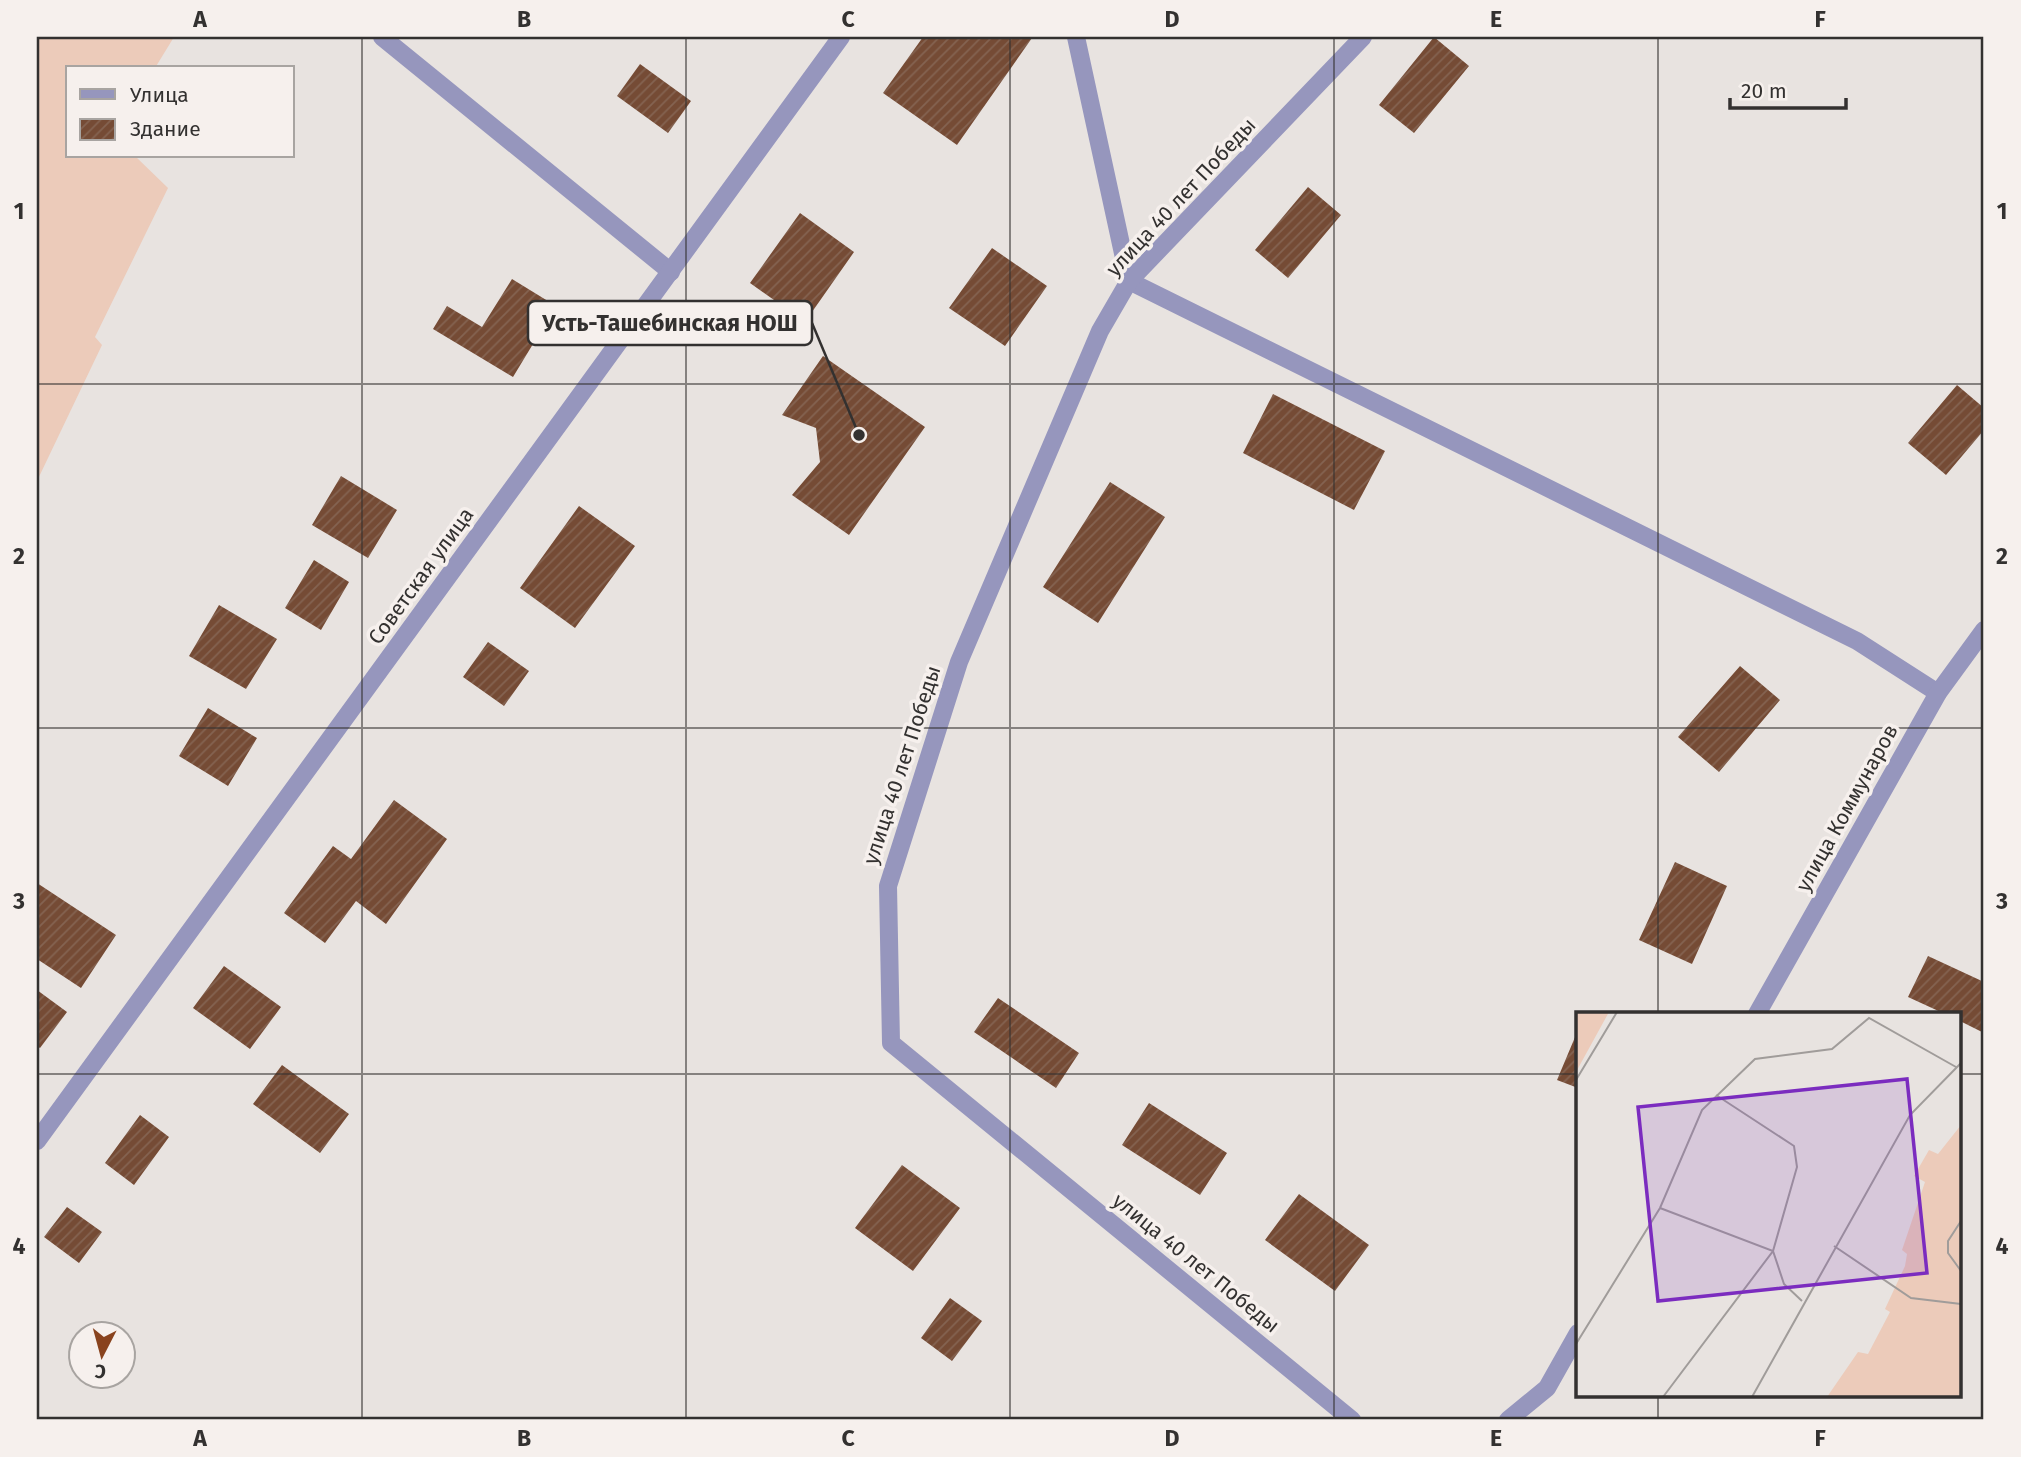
<svg xmlns="http://www.w3.org/2000/svg" width="2021" height="1457" viewBox="0 0 2021 1457" font-family="'Fira Sans',sans-serif">
  <defs>
    <pattern id="building-hatch" width="6" height="6" patternUnits="userSpaceOnUse" patternTransform="scale(1.75)"><rect width="6" height="6" fill="#754b35"/><path d="M-1 1l2-2M0 6l6-6M5 7l2-2" fill="none" stroke="#846351"/></pattern>
  </defs>
  <rect width="100%" height="100%" fill="#e8e3e0"/>
  <path fill="#eccbba" d="M37 37H174L155 68H68V156H135L168 188 95 337 102 345 37 481Z"/>
  <path fill="url(#building-hatch)" d="M923 37 1032 38 957 145 883 93Z
    M1434 37 1469 66 1414 133 1379 105Z
    M640 64 691 101 668 133 617 96Z
    M1308 187 1341 215 1288 278 1255 250Z
    M800 213 854 252 805 322 750 283Z
    M992 248 1047 286 1005 346 949 308Z
    M512 279 556 306 513 377 433 329 447 306 482 327Z
    M823 356 925 427 849 535 792 495 820 462 816 428 782 415Z
    M1957 385 1984 408V430L1946 475 1908 443Z
    M1273 394 1385 451 1354 510 1243 453Z
    M341 476 397 510 368 558 312 525Z
    M1110 482 1165 517 1098 623 1043 587Z
    M579 506 635 546 575 628 520 588Z
    M314 560 349 582 321 630 285 608Z
    M219 605 277 639 246 689 189 656Z
    M488 642 529 671 504 706 463 677Z
    M1740 666 1780 700 1719 772 1678 737Z
    M208 708 257 738 228 786 179 756Z
    M394 800 447 839 386 924 356 901 325 943 284 913 333 846 351 859Z
    M1675 862 1727 886 1692 964 1639 940Z
    M37 883 116 935 81 988 37 959Z
    M1928 956 1984 982V1033L1960 1021V1014H1945L1908 997Z
    M224 966 281 1007 250 1049 193 1008Z
    M37 990 67 1012 40 1048 37 1046Z
    M998 998 1079 1053 1056 1088 974 1032Z
    M1578 1030V1088L1557 1080Z
    M282 1065 349 1114 320 1153 253 1104Z
    M1149 1103 1227 1153 1200 1195 1122 1145Z
    M140 1115 169 1137 134 1185 105 1163Z
    M902 1165 960 1208 913 1271 855 1228Z
    M1299 1194 1369 1245 1335 1291 1265 1240Z
    M67 1207 102 1232 79 1263 44 1237Z
    M950 1298 982 1321 952 1361 921 1338Z"/>
  <g fill="none" stroke-linecap="round" stroke-linejoin="round">
    <path stroke="#9696bd" stroke-width="18" d="M382 37 671 272
      M1076 37 1129 281 1857 641 1938 693"/>
    <path stroke="#9696bd" stroke-width="18" d="M1757 1014 1938 693 1984 630
      M1352 1420 891 1043 888 886 959 662 1100 331 1129 281 1363 37
      M1508 1420 1547 1388 1578 1333"/>
    <path stroke="#9696bd" stroke-width="18" d="M37 1141 841 37"/>
  </g>
  <path fill="none" stroke="#333130" stroke-width="2" stroke-opacity="0.55" d="M362 37V1420M686 37V1420M1010 37V1420M1334 37V1420M1658 37V1014M37 384H1984M37 728H1984M37 1074H1578M1960 1074H1984M1658 1396V1420"/>
  <g text-anchor="middle" dominant-baseline="central" stroke-width="7" stroke-linejoin="round" paint-order="stroke">
    <g font-size="21" fill="#333130" stroke="#f6f0ed">
      <text transform="translate(1181 197) rotate(-47)">улица 40 лет Победы</text>
      <text transform="translate(421 576) rotate(-54)">Советская улица</text>
      <text transform="translate(902 765) rotate(-72)">улица 40 лет Победы</text>
      <text transform="translate(1847 808) rotate(-61)">улица Коммунаров</text>
      <text transform="translate(1196 1263) rotate(39)">улица 40 лет Победы</text>
    </g>
  </g>
  <g transform="translate(1576 1012)">
    <rect width="385" height="385" fill="#e8e3e0"/>
    <path d="M0 0H33L0 60ZM385 113V385H251L282 340 292 342 314 300 309 297 329 254 331 242 326 238 349 170 338 164 353 138 362 142Z" fill="#eccbba"/>
    <path fill="none" stroke="#a09c9a" stroke-width="2" d="M0 68 41 0M84 196 197 239 208 272 226 289M385 209 372 229V241L385 259M258 234 335 286 385 292M0 332 84 196 126 98 179 47 256 37 293 6 380 55M87 385 197 239 221 155 218 134 140 83M176 385 334 103 385 51"/>
    <path fill="#7b2cbf" fill-opacity="0.15" stroke="#7b2cbf" stroke-width="3.5" d="M331 67 351 261 82 289 62 95Z"/>
    <rect width="385" height="385" fill="none" stroke="#333130" stroke-width="3.5"/>
  </g>
  <path fill="none" stroke="#333130" stroke-width="2.5" d="M859 435L812 323"/>
  <circle fill="#333130" stroke="#f6f0ed" stroke-width="2.5" cx="859" cy="435" r="7"/>
  <rect fill="#f6f0ed" stroke="#333130" stroke-width="2.5" x="528" y="301" width="284" height="44" rx="7"/>
  <g font-size="23" text-anchor="middle" font-weight="bold" fill="#333130">
    <text x="670" y="331">Усть-Ташебинская НОШ</text>
  </g>
  <rect width="2021" height="1457" fill="none" stroke="#f6f0ed" stroke-width="77"/>
  <rect x="66" y="66" width="228" height="91" fill="#f6f0ed" stroke="#a8a4a1" stroke-width="2"/>
  <rect x="80" y="89" width="35" height="10" fill="#9696bd" stroke="#a8a4a1" stroke-width="2"/>
  <text x="130" y="102" font-size="21" fill="#333130">Улица</text>
  <rect x="80" y="119" width="35" height="21" fill="url(#building-hatch)" stroke="#a8a4a1" stroke-width="2"/>
  <text x="130" y="136" font-size="21" fill="#333130">Здание</text>
  <g transform="translate(102 1355) rotate(186)"><circle r="33" fill="#f6f0ed" stroke="#a8a4a1" stroke-width="2"/>
  <path d="M0-5L12 26L0 18L-12 26Z" fill="#89431e"/>
  <text y="-10" font-size="19" font-weight="bold" text-anchor="middle" fill="#333130">С</text>
  </g>
  <path d="M1730 98v10h116v-10" fill="none" stroke="#333130" stroke-width="3.5"/>
  <text x="1741" y="98" font-size="21" fill="#333130" stroke="#f6f0ed" stroke-width="5" paint-order="stroke">20 m</text>
  <rect x="38" y="38" width="1944" height="1380" fill="none" stroke="#333130" stroke-width="2.5"/>
  <g font-size="23" text-anchor="middle" font-weight="bold" fill="#333130">
    <text x="200" y="27">A</text>
    <text x="524" y="27">B</text>
    <text x="848" y="27">C</text>
    <text x="1172" y="27">D</text>
    <text x="1496" y="27">E</text>
    <text x="1820" y="27">F</text>
    <text x="19" y="219">1</text>
    <text x="2002" y="219">1</text>
    <text x="19" y="564">2</text>
    <text x="2002" y="564">2</text>
    <text x="19" y="909">3</text>
    <text x="2002" y="909">3</text>
    <text x="19" y="1254">4</text>
    <text x="2002" y="1254">4</text>
    <text x="200" y="1446">A</text>
    <text x="524" y="1446">B</text>
    <text x="848" y="1446">C</text>
    <text x="1172" y="1446">D</text>
    <text x="1496" y="1446">E</text>
    <text x="1820" y="1446">F</text>
  </g>
</svg>
